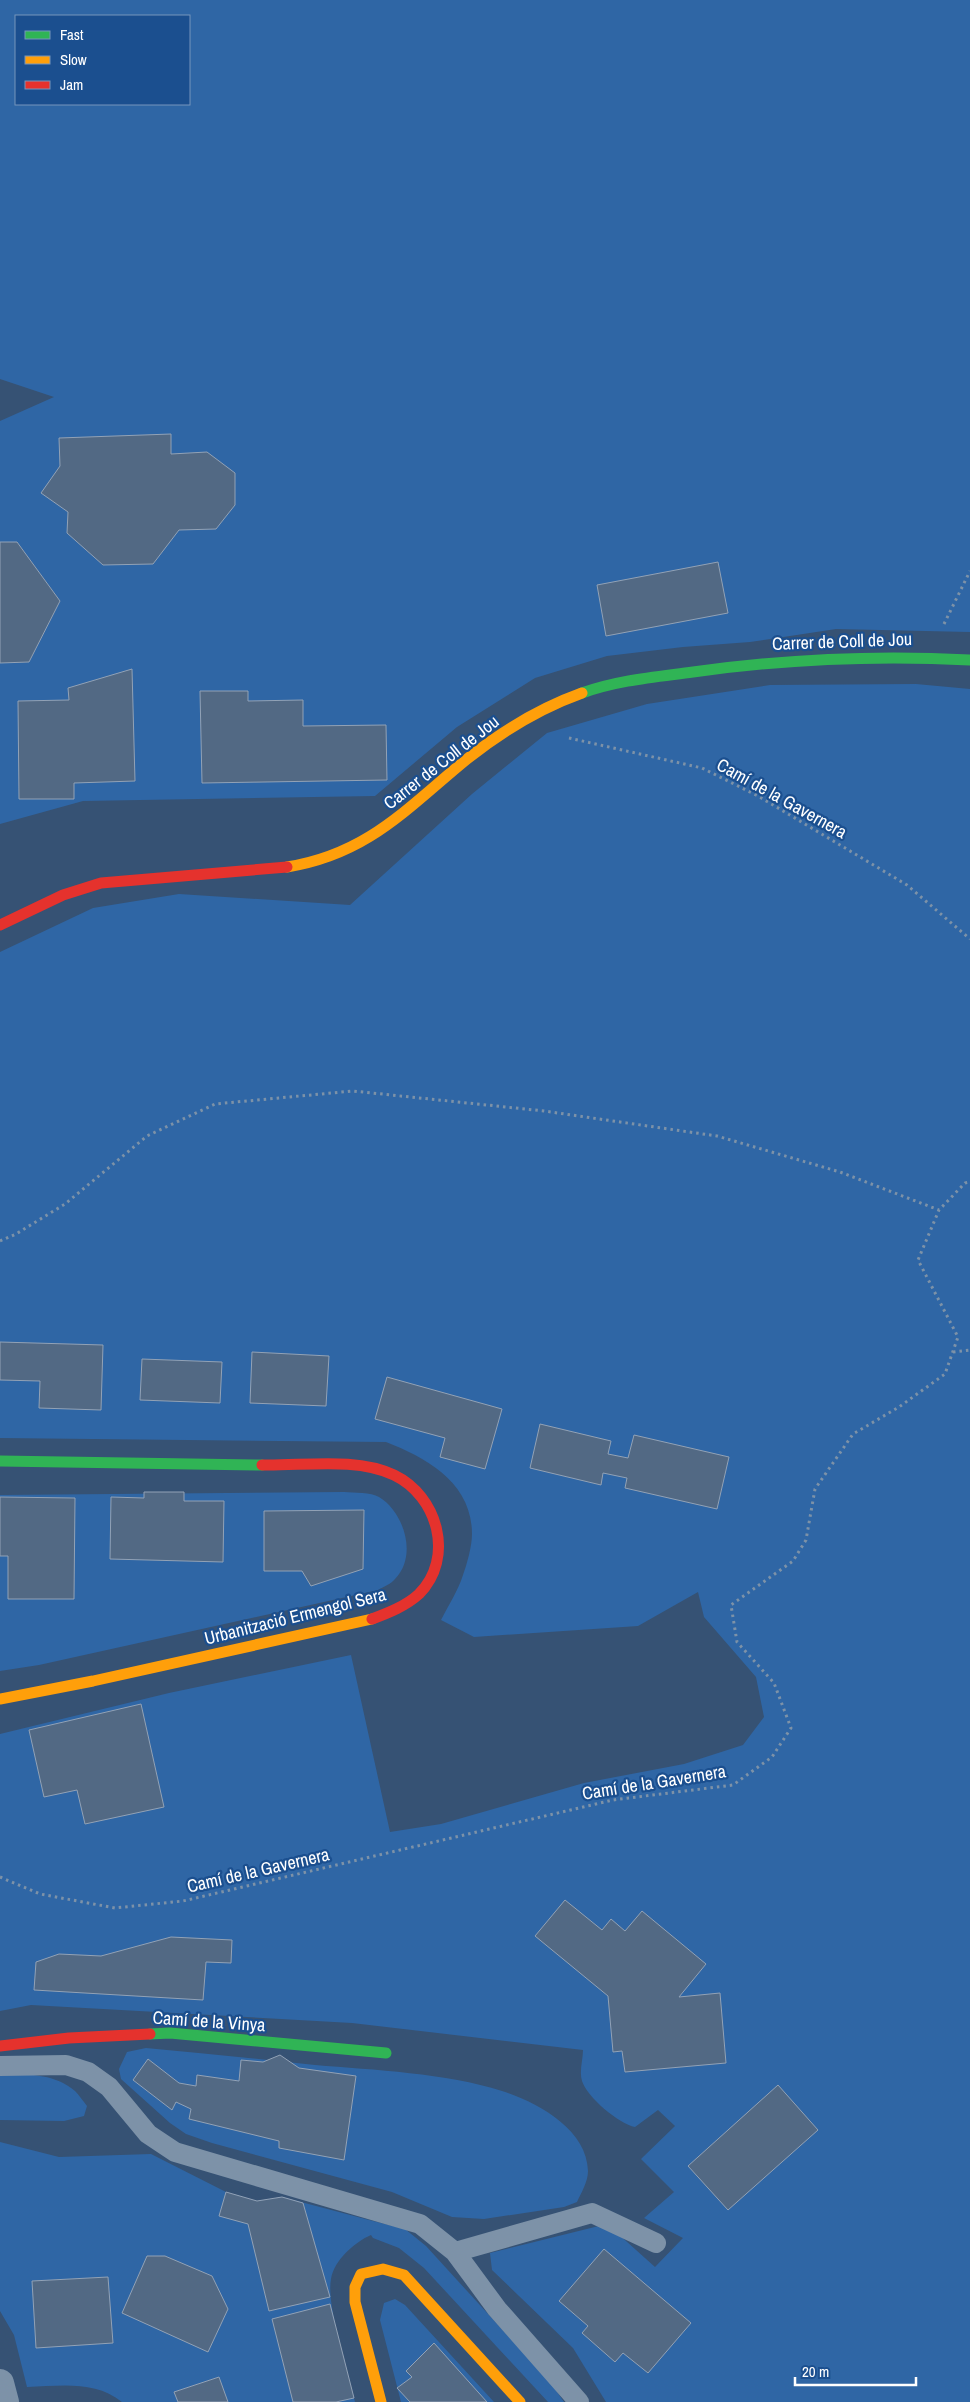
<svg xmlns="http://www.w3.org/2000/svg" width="970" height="2402" viewBox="0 0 970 2402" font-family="'Archivo Narrow',sans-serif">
  <rect width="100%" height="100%" fill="#365274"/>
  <path fill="#2f66a5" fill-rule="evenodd" d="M0 0H970V632L836 629 750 642 683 647 607 656 535 678 457 727 375 796 83 801 0 824V663L29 662 60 601 17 542H0V421L54 397 0 379ZM16 16H189V104H16Z
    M916 684 970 689V2402H606L573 2348 492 2270 490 2253 607 2224 655 2267 683 2238 644 2218 674 2192 641 2159 675 2126 658 2110 635 2127C619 2124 587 2097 582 2081 579 2071 583 2060 583 2050L352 2023 31 2005 0 2011V1734L169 1693 351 1655 390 1832 441 1824 584 1783 684 1764 743 1745 764 1717 756 1677 704 1617 698 1592 638 1626 474 1637 441 1620C448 1606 458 1591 463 1575 467 1564 472 1546 472 1534 472 1483 427 1458 386 1442L0 1438V952L93 908 179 894 350 905 472 794 547 733 647 704 770 685Z
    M344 1492C354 1493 371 1492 379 1497 404 1512 418 1556 395 1579 391 1584 383 1587 378 1590L39 1665 0 1671V1495Z
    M146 2048C202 2053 258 2059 315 2065 374 2070 446 2073 502 2091 537 2102 587 2129 588 2171 588 2182 581 2193 577 2202L564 2207 484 2219 452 2217 392 2192 212 2143 186 2134 170 2123 121 2079 119 2069 127 2052Z
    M0 2074C24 2074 55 2073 75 2091 79 2095 83 2101 87 2106L84 2116 64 2121 0 2120Z
    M0 2142 59 2157 151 2154 226 2192 257 2201 282 2197 373 2221 405 2229 426 2246 551 2383 564 2402H548L424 2268 399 2248 373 2238 371 2235C355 2242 334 2260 331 2279 326 2306 348 2372 355 2402H122C95 2380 60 2386 27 2387L14 2335 0 2311Z
    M395 2299 405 2305 494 2402H401L380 2320 384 2303Z"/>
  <path fill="#526984" stroke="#92a2b6" d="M171 434V454L207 452 235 473V505L216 529 179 530 153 564 103 565 67 533 68 512 41 493 60 466 59 438Z
    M0 542H17L60 601 29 662 0 663Z
    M718 562 728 613 606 636 597 585Z
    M132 669 135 781 74 783V799H19L18 701 69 700 68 688Z
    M200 691H248V701L303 700V726L386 725 387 780 202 783Z
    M0 1342 103 1345 101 1410 39 1408 40 1381 0 1380Z
    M252 1352 329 1356 326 1406 250 1403Z
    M142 1359 222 1362 220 1403 140 1400Z
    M387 1377 502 1409 485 1469 440 1457 445 1438 375 1419Z
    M540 1424 611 1441 608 1454 628 1458 634 1435 729 1457 717 1509 625 1488 627 1478 603 1473 601 1485 530 1468Z
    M144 1492H184V1501H224L223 1562 110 1559 111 1497 144 1498Z
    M0 1497 75 1498 74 1599H8V1556H0Z
    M364 1510 363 1569 311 1586 302 1571H264V1511Z
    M141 1704 164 1807 85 1824 77 1790 44 1797 29 1730Z
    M565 1900 602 1930 611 1919 625 1931 642 1911 706 1964 679 1997 720 1993 726 2063 625 2072 622 2051 613 2052 608 1996 535 1936Z
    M171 1937 232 1940 231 1963 206 1962 203 2000 34 1990 36 1962 59 1954 101 1956Z
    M280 2055 299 2068 356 2076 344 2160 279 2148V2141L189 2119 191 2109 176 2102 172 2110 133 2080 148 2059 179 2083 196 2086 197 2075 239 2081 241 2060 263 2062Z
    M778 2085 818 2130 728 2210 688 2166Z
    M226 2192 257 2201 282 2197 303 2203 330 2297 269 2311 248 2224 219 2216Z
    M604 2249 691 2323 648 2373 623 2353 615 2362 582 2333 588 2326 559 2301Z
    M147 2256H165L212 2276 228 2309 208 2352 122 2313Z
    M108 2277 113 2343 36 2348 32 2281Z
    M330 2304 354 2398 336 2402H293L272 2319Z
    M434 2343 487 2402H410L397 2388 412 2377 406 2371Z
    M219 2377 228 2402H178L174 2392Z"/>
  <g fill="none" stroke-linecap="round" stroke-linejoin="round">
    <path stroke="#7d92a8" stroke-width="3" stroke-dasharray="2.5 4" stroke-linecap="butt" d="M944 624 970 571
      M569 738 702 768 758 796 907 885 970 939
      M0 1241 16 1234 65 1204 147 1136 215 1104 353 1091 544 1111 717 1136 840 1172 939 1210
      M953 1352 970 1350
      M0 1877 40 1894 115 1908 183 1901 613 1800 733 1785 772 1757 791 1728 774 1683 737 1642 731 1605 793 1561 806 1540 815 1489 853 1434 899 1407 945 1374 958 1337 918 1260 939 1210 965 1183 970 1182"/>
    <path stroke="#7d92a8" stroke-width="20" d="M0 2066 66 2065 88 2072 109 2087 148 2134 175 2152 420 2224 455 2252 497 2309 579 2402
      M455 2252 592 2213 656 2243"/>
    <path stroke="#7d92a8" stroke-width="28" d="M0 2383 5 2402"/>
    <path stroke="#30b455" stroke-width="11" d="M582 693C618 680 656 677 693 672 786 659 877 655 970 660
      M0 1461 262 1465
      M150 2034 170 2033 386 2053"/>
    <path stroke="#ff9f0a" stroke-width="11" d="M287 867C368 854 407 808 467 759 501 732 540 708 582 693
      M0 1699 93 1681 372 1619
      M381 2402 355 2302V2287L361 2274 383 2269 404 2275 520 2402"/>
    <path stroke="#e5322d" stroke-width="11" d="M0 925 63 895 101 883 287 867
      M262 1465C304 1466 356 1457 394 1475 438 1496 455 1558 419 1594 406 1606 388 1613 372 1619
      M0 2046 69 2038 150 2034"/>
  </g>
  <g text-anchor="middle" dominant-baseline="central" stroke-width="4.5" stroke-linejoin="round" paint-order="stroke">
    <g font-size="18" fill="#fff" stroke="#1b4f8f">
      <text transform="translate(842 641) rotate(-2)">Carrer de Coll de Jou</text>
      <text transform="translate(441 762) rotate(-38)">Carrer de Coll de Jou</text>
      <text transform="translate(782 798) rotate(29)">Camí de la Gavernera</text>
      <text transform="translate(295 1616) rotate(-14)">Urbanització Ermengol Sera</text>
      <text transform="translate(654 1782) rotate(-9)">Camí de la Gavernera</text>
      <text transform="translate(258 1870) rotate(-13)">Camí de la Gavernera</text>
      <text transform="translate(209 2021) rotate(4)">Camí de la Vinya</text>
    </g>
  </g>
  <rect x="15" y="15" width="175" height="90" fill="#1b4f8f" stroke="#7695bc"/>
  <rect x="25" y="31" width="25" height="8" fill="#30b455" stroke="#7695bc"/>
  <text x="60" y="40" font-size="15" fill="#ffffff">Fast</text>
  <rect x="25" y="56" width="25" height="8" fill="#ff9f0a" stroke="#7695bc"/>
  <text x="60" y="65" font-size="15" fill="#ffffff">Slow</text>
  <rect x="25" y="81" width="25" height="8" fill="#e5322d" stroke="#7695bc"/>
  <text x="60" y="90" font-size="15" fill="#ffffff">Jam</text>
  <path d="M795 2377v8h121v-8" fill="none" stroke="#ffffff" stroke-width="2.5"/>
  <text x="802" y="2377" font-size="15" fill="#ffffff" stroke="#1b4f8f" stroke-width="4" paint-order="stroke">20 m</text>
</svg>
